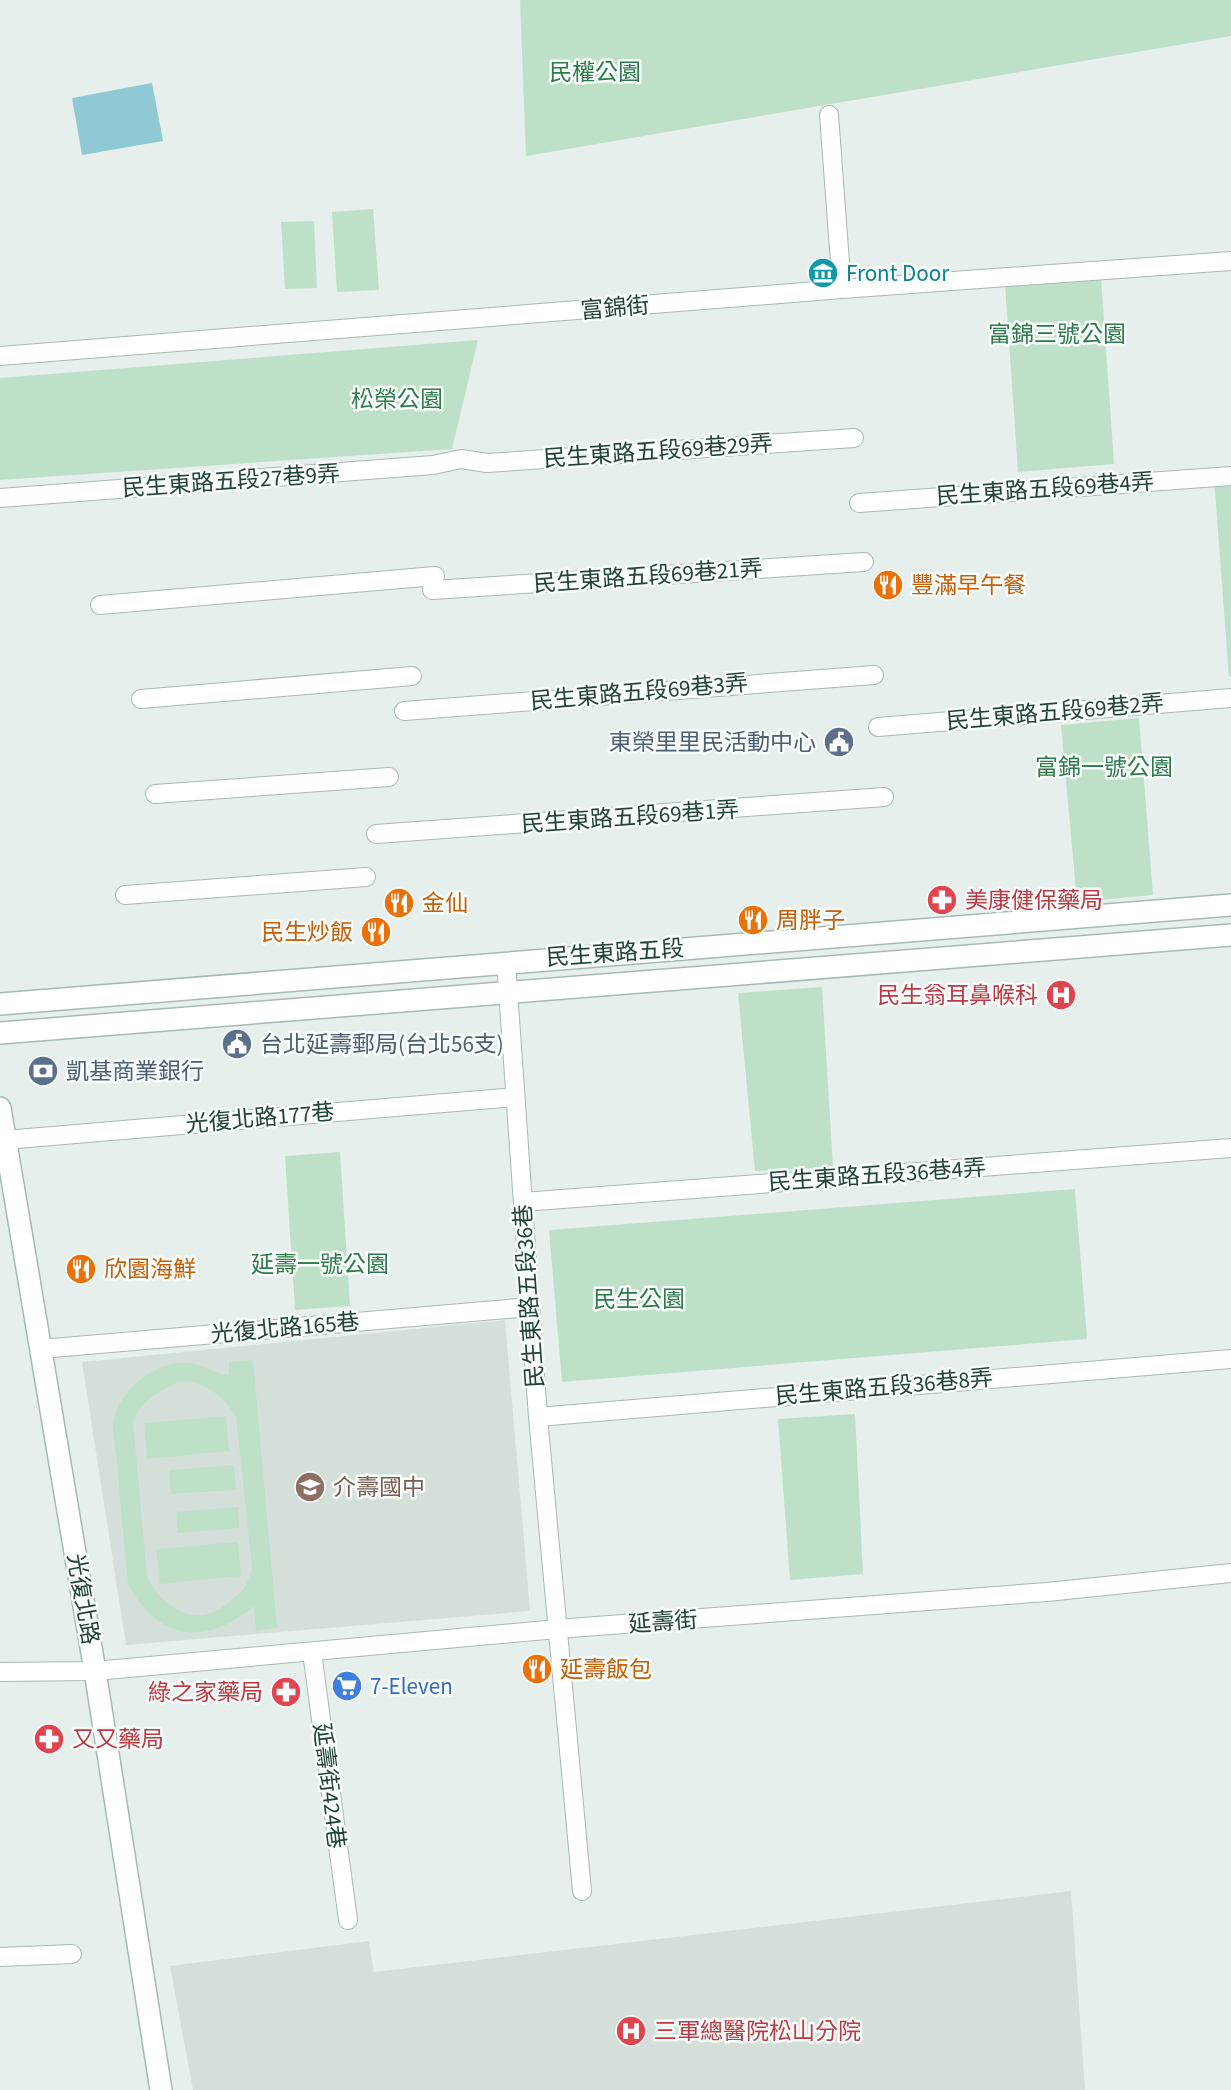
<svg xmlns="http://www.w3.org/2000/svg" width="1231" height="2090" viewBox="0 0 1231 2090" font-family="'Source Sans 3','Noto Sans TC',sans-serif">
  <rect width="100%" height="100%" fill="#e6efeb"/>
  <path fill="#d4dfda" d="M505 1320 530 1611 126 1645 82 1362Z
    M1071 1891 1085 2090H193L170 1966 369 1941 374 1972Z"/>
  <path fill="#bfe0c8" fill-rule="evenodd" d="M520 0H1231V36L526 156Z
    M373 209 379 290 337 292 332 212Z
    M314 221 317 288 285 289 281 222Z
    M1101 277 1114 464 1018 472 1005 284Z
    M478 340 452 449 0 480V378Z
    M1231 476V677H1229L1214 478Z
    M1139 718 1153 895 1077 902 1061 725Z
    M822 987 833 1167 755 1171 738 993Z
    M340 1152 350 1306 295 1310 285 1156Z
    M1075 1189 1087 1339 562 1382 549 1230Z
    M253 1360 277 1628 256 1631 254 1606C207 1647 157 1641 128 1584 124 1543 120 1502 117 1462 116 1449 111 1431 114 1419 120 1391 151 1365 179 1363 198 1360 211 1373 229 1375V1362ZM179 1382C207 1381 221 1395 236 1416L252 1567C250 1572 249 1579 247 1583 240 1596 217 1614 203 1615 178 1618 156 1596 147 1576L133 1421C143 1399 158 1392 179 1382Z
    M855 1414 863 1574 790 1580 778 1419Z
    M226 1416 229 1451 147 1459 144 1423Z
    M234 1465 236 1490 171 1494 169 1470Z
    M238 1507 239 1528 178 1533 176 1512Z
    M238 1542 241 1576 160 1584 156 1549Z"/>
  <path fill="#8ec9d4" d="M152 83 163 141 82 155 72 98Z"/>
  <g fill="none" stroke-linecap="round" stroke-linejoin="round">
    <g stroke="#a8b8b2" stroke-width="20">
      <path id="street" d="M829 115 842 289
        M0 356 842 289 1231 261
        M0 498 433 465 461 459 487 463 854 438
        M859 503 1231 476
        M432 590 864 562
        M100 605 435 576
        M141 699 412 676
        M404 711 874 675
        M878 727 1231 698
        M155 794 389 777
        M376 834 884 797
        M125 895 366 877
        M506 962 538 1417 582 1891
        M5 1140 515 1097
        M523 1202 1231 1148
        M41 1349 530 1307
        M538 1417 1231 1359
        M312 1652 348 1920
        M0 1672 95 1671 557 1629 1047 1592 1231 1573
        M0 1957 72 1954"/>
    </g>
    <g stroke="#a4bbb3" stroke-width="24">
      <path id="secondary" d="M0 1004 1231 905
        M0 1033 1231 935
        M0 1108 95 1671 161 2090"/>
    </g>
    <use href="#street" stroke="#fff" stroke-width="18"/>
    <use href="#secondary" stroke="#fff" stroke-width="21"/>
  </g>
  <defs>
    <g id="museum-disc" transform="scale(1.575)"><circle r="9.5" fill="#0f9aa8" stroke="#f7fbf9"/><path d="M0-6L6-3V-2H-6V-3ZM-5-1h2V3h-2ZM-1-1h2V3h-2ZM3-1h2V3H3ZM-6 4H6V6H-6Z" fill="#fff"/></g>
    <g id="restaurant-disc" transform="scale(1.575)"><circle r="9.5" fill="#e8710a" stroke="#f7fbf9"/><path d="M-5-6h1v4h1v-4h1v4h1v-4h1v5L-1.5 .5V6h-2V.5L-5-1ZM5-6V6H3V1.5H1.5Q1.5-4 5-6Z" fill="#fff"/></g>
    <g id="civic-disc" transform="scale(1.575)"><circle r="9.5" fill="#5c6f8a" stroke="#f7fbf9"/><path d="M-.6-6.5H3V-4.5H.6V-3L4-1V1h2V6H-6V1h2V-1L-.6-3ZM-1.2 2.5V6h2.4V2.5Z" fill="#fff"/></g>
    <g id="pharmacy-disc" transform="scale(1.575)"><circle r="9.5" fill="#e0444e" stroke="#f7fbf9"/><path d="M-2-6h4v4h4v4h-4v4h-4v-4h-4v-4h4Z" fill="#fff"/></g>
    <g id="hospital-disc" transform="scale(1.575)"><circle r="9.5" fill="#e0444e" stroke="#f7fbf9"/><path d="M-5-5h3v3.5h4V-5h3V5h-3V1.5h-4V5h-3Z" fill="#fff"/></g>
    <g id="bank-disc" transform="scale(1.575)"><circle r="9.5" fill="#5c6f8a" stroke="#f7fbf9"/><path d="M-6-4H6V4H-6ZM0-2.3a2.3 2.3 0 1 0 0 4.6a2.3 2.3 0 1 0 0-4.6Z" fill="#fff"/></g>
    <g id="school-disc" transform="scale(1.575)"><circle r="9.5" fill="#8d6e63" stroke="#f7fbf9"/><path d="M0-5L7-2L0 1L-7-2ZM-4 1L0 2.5L4 1V4Q0 6-4 4Z" fill="#fff"/></g>
    <g id="supermarket-disc" transform="scale(1.575)"><circle r="9.5" fill="#3f7fe0" stroke="#f7fbf9"/><path d="M-6-5.5h2.5l.6 2H6L4.5 2H-2.5L-4.4-4H-6ZM-1.5 3.2a1.3 1.3 0 1 0 .1 0ZM3 3.2a1.3 1.3 0 1 0 .1 0Z" fill="#fff"/></g>
  </defs>
  <g fill-rule="evenodd">
    <use href="#museum-disc" x="823" y="273"/>
    <use href="#restaurant-disc" x="888" y="585"/>
    <use href="#civic-disc" x="839" y="742"/>
    <use href="#pharmacy-disc" x="942" y="900"/>
    <use href="#restaurant-disc" x="399" y="903"/>
    <use href="#restaurant-disc" x="753" y="920"/>
    <use href="#restaurant-disc" x="376" y="932"/>
    <use href="#hospital-disc" x="1061" y="995"/>
    <use href="#civic-disc" x="237" y="1044"/>
    <use href="#bank-disc" x="43" y="1071"/>
    <use href="#restaurant-disc" x="81" y="1269"/>
    <use href="#school-disc" x="310" y="1487"/>
    <use href="#restaurant-disc" x="537" y="1669"/>
    <use href="#supermarket-disc" x="347" y="1686"/>
    <use href="#pharmacy-disc" x="286" y="1692"/>
    <use href="#pharmacy-disc" x="49" y="1739"/>
    <use href="#hospital-disc" x="631" y="2031"/>
  </g>
  <g text-anchor="middle" dominant-baseline="central" stroke-width="5" stroke-linejoin="round" paint-order="stroke">
    <g font-size="23" fill="#2d7a4b" stroke="#f7fbf9">
      <text x="595" y="72">民權公園</text>
      <text x="1057" y="334">富錦三號公園</text>
      <text x="397" y="399">松榮公園</text>
      <text x="1104" y="767">富錦一號公園</text>
      <text x="320" y="1264">延壽一號公園</text>
      <text x="639" y="1299">民生公園</text>
    </g>
    <g font-size="23" fill="#0d838f" stroke="#f7fbf9" text-anchor="start">
      <text x="846" y="273">Front Door</text>
    </g>
    <g font-size="23" fill="#24423a" stroke="#f7fbf9">
      <text transform="translate(615 308) rotate(-5)">富錦街</text>
      <text transform="translate(658 451) rotate(-4)">民生東路五段69巷29弄</text>
      <text transform="translate(231 481) rotate(-4)">民生東路五段27巷9弄</text>
      <text transform="translate(1045 489) rotate(-4)">民生東路五段69巷4弄</text>
      <text transform="translate(648 576) rotate(-4)">民生東路五段69巷21弄</text>
      <text transform="translate(639 692) rotate(-5)">民生東路五段69巷3弄</text>
      <text transform="translate(1055 712) rotate(-5)">民生東路五段69巷2弄</text>
      <text transform="translate(630 817) rotate(-4)">民生東路五段69巷1弄</text>
      <text transform="translate(615 953) rotate(-4)">民生東路五段</text>
      <text transform="translate(260 1118) rotate(-5)">光復北路177巷</text>
      <text transform="translate(877 1175) rotate(-4)">民生東路五段36巷4弄</text>
      <text transform="translate(529 1296) rotate(-94)">民生東路五段36巷</text>
      <text transform="translate(285 1328) rotate(-5)">光復北路165巷</text>
      <text transform="translate(884 1387) rotate(-5)">民生東路五段36巷8弄</text>
      <text transform="translate(83 1599) rotate(80)">光復北路</text>
      <text transform="translate(663 1622) rotate(-4)">延壽街</text>
      <text transform="translate(329 1786) rotate(83)">延壽街424巷</text>
    </g>
    <g font-size="23" fill="#c56008" stroke="#f7fbf9" text-anchor="start">
      <text x="911" y="585">豐滿早午餐</text>
      <text x="422" y="903">金仙</text>
      <text x="776" y="920">周胖子</text>
      <text x="353" y="932" text-anchor="end">民生炒飯</text>
      <text x="104" y="1269">欣園海鮮</text>
      <text x="560" y="1669">延壽飯包</text>
    </g>
    <g font-size="23" fill="#4e5e75" stroke="#f7fbf9" text-anchor="start">
      <text x="816" y="742" text-anchor="end">東榮里里民活動中心</text>
      <text x="260" y="1044">台北延壽郵局(台北56支)</text>
      <text x="66" y="1071">凱基商業銀行</text>
    </g>
    <g font-size="23" fill="#be3a42" stroke="#f7fbf9" text-anchor="start">
      <text x="965" y="900">美康健保藥局</text>
      <text x="1038" y="995" text-anchor="end">民生翁耳鼻喉科</text>
      <text x="263" y="1692" text-anchor="end">綠之家藥局</text>
      <text x="72" y="1739">又又藥局</text>
      <text x="654" y="2031">三軍總醫院松山分院</text>
    </g>
    <g font-size="23" fill="#785e54" stroke="#f7fbf9" text-anchor="start">
      <text x="333" y="1487">介壽國中</text>
    </g>
    <g font-size="23" fill="#366cbe" stroke="#f7fbf9" text-anchor="start">
      <text x="370" y="1686">7-Eleven</text>
    </g>
  </g>
</svg>
